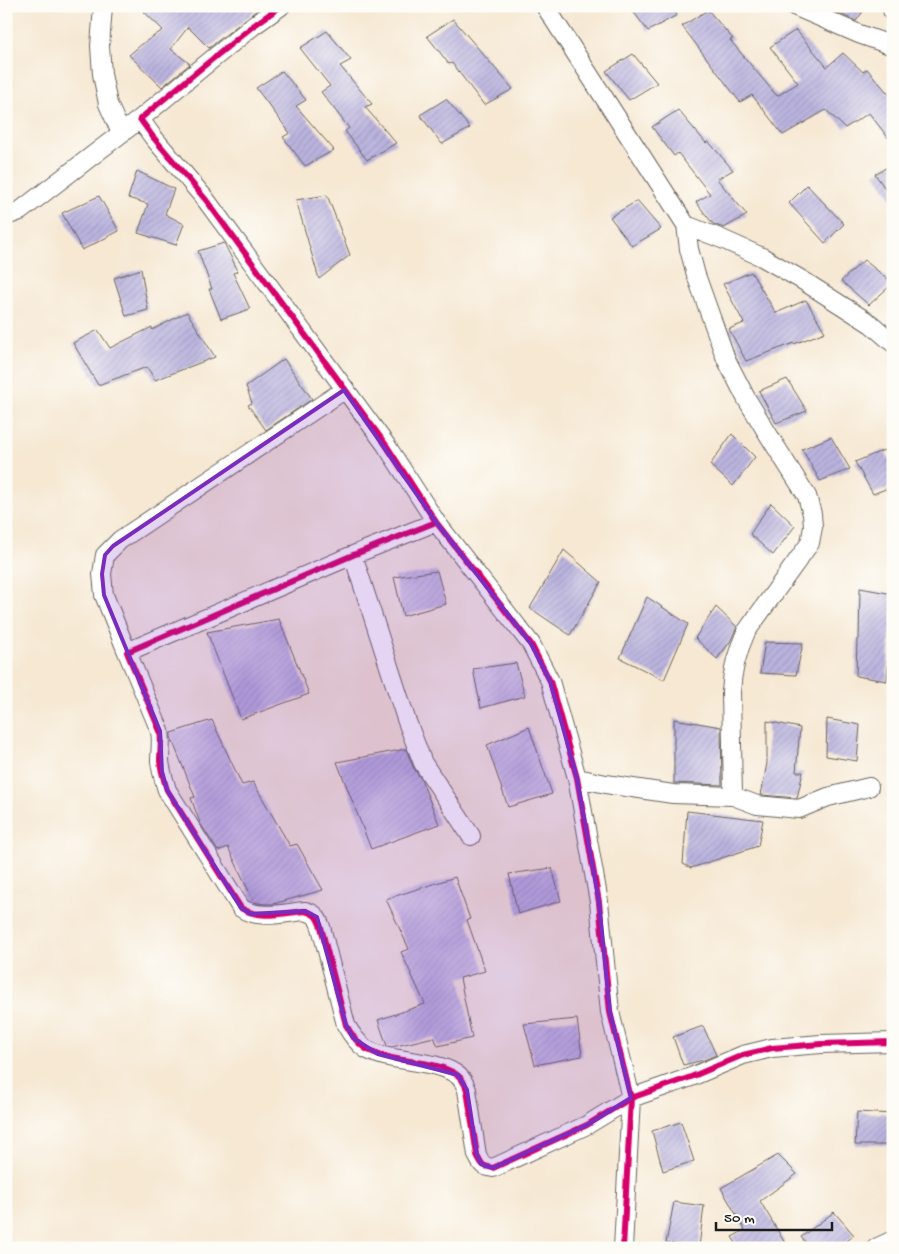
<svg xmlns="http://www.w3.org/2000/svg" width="899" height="1254" viewBox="0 0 899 1254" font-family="'Gochi Hand',sans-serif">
  <defs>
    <pattern id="building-hatch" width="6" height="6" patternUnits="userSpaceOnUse" patternTransform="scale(1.25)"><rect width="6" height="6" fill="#bbb4df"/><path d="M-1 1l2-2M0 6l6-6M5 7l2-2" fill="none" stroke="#a09abf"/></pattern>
  </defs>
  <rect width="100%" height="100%" fill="#fdfcf7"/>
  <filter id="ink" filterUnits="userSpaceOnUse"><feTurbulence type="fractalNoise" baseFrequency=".02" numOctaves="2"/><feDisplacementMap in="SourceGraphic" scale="10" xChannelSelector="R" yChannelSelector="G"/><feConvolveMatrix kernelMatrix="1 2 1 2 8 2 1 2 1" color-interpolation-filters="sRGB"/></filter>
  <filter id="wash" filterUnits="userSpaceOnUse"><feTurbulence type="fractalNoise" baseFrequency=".0096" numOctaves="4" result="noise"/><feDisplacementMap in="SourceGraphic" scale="20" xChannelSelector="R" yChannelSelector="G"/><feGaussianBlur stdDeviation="1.12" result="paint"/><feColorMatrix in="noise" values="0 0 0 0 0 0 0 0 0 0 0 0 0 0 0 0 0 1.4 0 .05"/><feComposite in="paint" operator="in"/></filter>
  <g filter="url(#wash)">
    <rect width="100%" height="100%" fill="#f6e8d3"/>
    <g id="blocks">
      <path fill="url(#building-hatch)" d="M138 6H262L209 48 188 27 171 49 190 64 162 87 129 55 142 44 163 30Z
        M629 6H670L677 15 648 31Z
        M825 6H867L856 21 833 11Z
        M708 10 733 39 730 40 777 96 798 83 770 47 796 30 827 67 843 53 863 72 867 69 893 99V144L869 113 845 128 826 110 783 135 752 95 740 102 682 26Z
        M453 19 488 60 513 89 484 105 452 63 449 64 427 36Z
        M327 31 351 60 340 66 372 104 365 107 396 143 367 160 345 131 349 128 321 92 330 86 300 48Z
        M633 54 657 83 629 100 606 71Z
        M282 71 306 100 296 106 334 150 305 166 283 137 290 133 256 88Z
        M446 99 470 128 442 144 420 115Z
        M678 110 706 143 708 141 733 170 717 179 747 215 724 228 713 224 696 202 710 194 678 153 674 156 652 127Z
        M893 164V200L875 174Z
        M137 171 174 189 165 214 184 224 176 245 138 233 148 204 128 198Z
        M807 185 844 224 825 243 789 203Z
        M327 195 350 255 319 279 296 200Z
        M99 196 119 231 82 250 62 213Z
        M637 201 661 229 632 246 610 217Z
        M224 243 238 271 233 273 250 309 221 319 209 289H212L198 251Z
        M864 260 893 283 869 305 841 281Z
        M141 269 148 310 126 316 114 278Z
        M751 272 776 313 806 300 825 332 794 344V343L746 361 729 329 744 323 723 284Z
        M187 312 215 357 155 380 147 367 98 385 73 343 98 330 110 348 152 327V330Z
        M284 359 312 399 266 430 248 405 252 403 246 386Z
        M787 379 807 411 776 423 759 391Z
        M732 434 755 457 733 486 710 465Z
        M831 437 850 469 820 481 802 449Z
        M884 450 893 465V486L873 494 855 462Z
        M771 503 795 526 773 555 750 534Z
        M564 550 601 582 570 635 530 608Z
        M437 571 446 604 403 616 394 577Z
        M860 588 893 594 887 681 856 676 857 639H859Z
        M647 597 688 624 664 680 620 658Z
        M716 607 737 627 730 642 717 659 695 638Z
        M279 619 309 694 241 719 207 632Z
        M765 642 803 643 796 675 760 673Z
        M516 663 525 696 481 708 473 669Z
        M674 719 721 727 722 785 674 783Z
        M827 719 860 725 857 761 826 756Z
        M212 720 242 785 253 782 290 846 297 844 323 890 273 904H264L254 902 228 847 218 851 200 823 191 798 195 797 171 737V733Z
        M767 721 800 728 796 772H803L797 798 761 795 767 763Z
        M529 727 552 794 508 807 487 745Z
        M406 749 413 767 421 779 439 824 371 849 337 762Z
        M687 811 763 820 758 846 691 868 683 864Z
        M552 868 561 901 518 914 509 874Z
        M455 877 470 919 467 920 485 971 460 978 472 1038 438 1046 434 1037 392 1047 387 1046 378 1020 425 1004 401 952 409 949 386 899Z
        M577 1019 582 1056 535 1065 524 1024Z
        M703 1026 716 1055 704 1060 683 1065 673 1037Z
        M857 1112 893 1114V1145H855Z
        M681 1122 694 1161 663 1171 652 1131Z
        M778 1155 797 1174 760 1201 785 1243 777 1248H739L732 1237 745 1230 721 1188Z
        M674 1202 704 1206 699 1247 666 1243Z
        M834 1212 854 1235 839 1248H810L801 1237Z"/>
    </g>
  </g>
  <g filter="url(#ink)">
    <use href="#blocks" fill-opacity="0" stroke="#68635c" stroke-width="1"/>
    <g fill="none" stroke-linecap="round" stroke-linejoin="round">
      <g stroke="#68635c" stroke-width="20">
        <path id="street" d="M103 6 100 46 102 74 108 104 121 133
          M281 6 253 26 199 70 140 119 153 137 206 200 386 445 436 522 531 644 550 681 577 778 599 902 610 1012 631 1098 623 1248
          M545 6 686 225 722 239 762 257 802 280 871 324 893 343
          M794 6 859 34 893 46
          M891 6 893 13
          M6 216 20 211 140 119
          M686 225 689 249 696 275 726 359 746 398 771 439 807 496 812 514 813 527 810 543 746 632C737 652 732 670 731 692L733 796
          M436 522 353 555 127 652 160 731C162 741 160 751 160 761 161 771 164 780 167 790L241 908C259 920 284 913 305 911 316 914 317 917 321 927L346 1025C351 1034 357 1043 366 1049 393 1064 431 1058 456 1074 462 1078 465 1084 467 1090L477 1155C482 1165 482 1166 493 1168L587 1125 631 1098 691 1077 743 1055 772 1048 821 1044 893 1042
          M353 555 406 719 423 763 471 836
          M127 652 104 595 102 574 105 555 120 540 344 390
          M577 778 606 784 673 794 733 796 757 805 799 809 828 797 869 787
          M876 1248 893 1240"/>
      </g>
      <use href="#street" stroke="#fff" stroke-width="18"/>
      <g stroke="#fdfcf7" stroke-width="9">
        <path id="cycleway" d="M281 6 253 26 199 70 140 119 153 137 206 200 386 445 436 522 531 644 550 681 577 778 599 902 610 1012 631 1098 623 1248
          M436 522 353 555 127 652 160 731C162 741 160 751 160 761 161 771 164 780 167 790L241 908C259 920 284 913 305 911 316 914 317 917 321 927L346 1025C351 1034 357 1043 366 1049 393 1064 431 1058 456 1074 462 1078 465 1084 467 1090L477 1155C482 1165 482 1166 493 1168L587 1125 631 1098 691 1077 743 1055 772 1048 821 1044 893 1042"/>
      </g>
      <use href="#cycleway" stroke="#d6006c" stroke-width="6"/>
    </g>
  </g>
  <path fill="#7b2cbf" fill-opacity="0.2" stroke="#7b2cbf" stroke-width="4" stroke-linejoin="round" d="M344 390 436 522 531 644 550 681 577 778 599 902 610 1012 631 1098 587 1125 493 1168 481 1164 477 1155 467 1090 458 1075 378 1054 353 1038 346 1025 317 917 305 911 251 914 241 908 167 790 162 772 160 731 104 595 102 574 105 555 113 546Z"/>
  <rect width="899" height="1254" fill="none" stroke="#fdfcf7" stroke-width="25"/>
  <path d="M716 1222v8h116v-8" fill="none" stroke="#1c1c1c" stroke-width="2.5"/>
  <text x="724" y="1222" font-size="15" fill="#1c1c1c" stroke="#fdfcf7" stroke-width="4" paint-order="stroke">50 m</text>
</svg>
